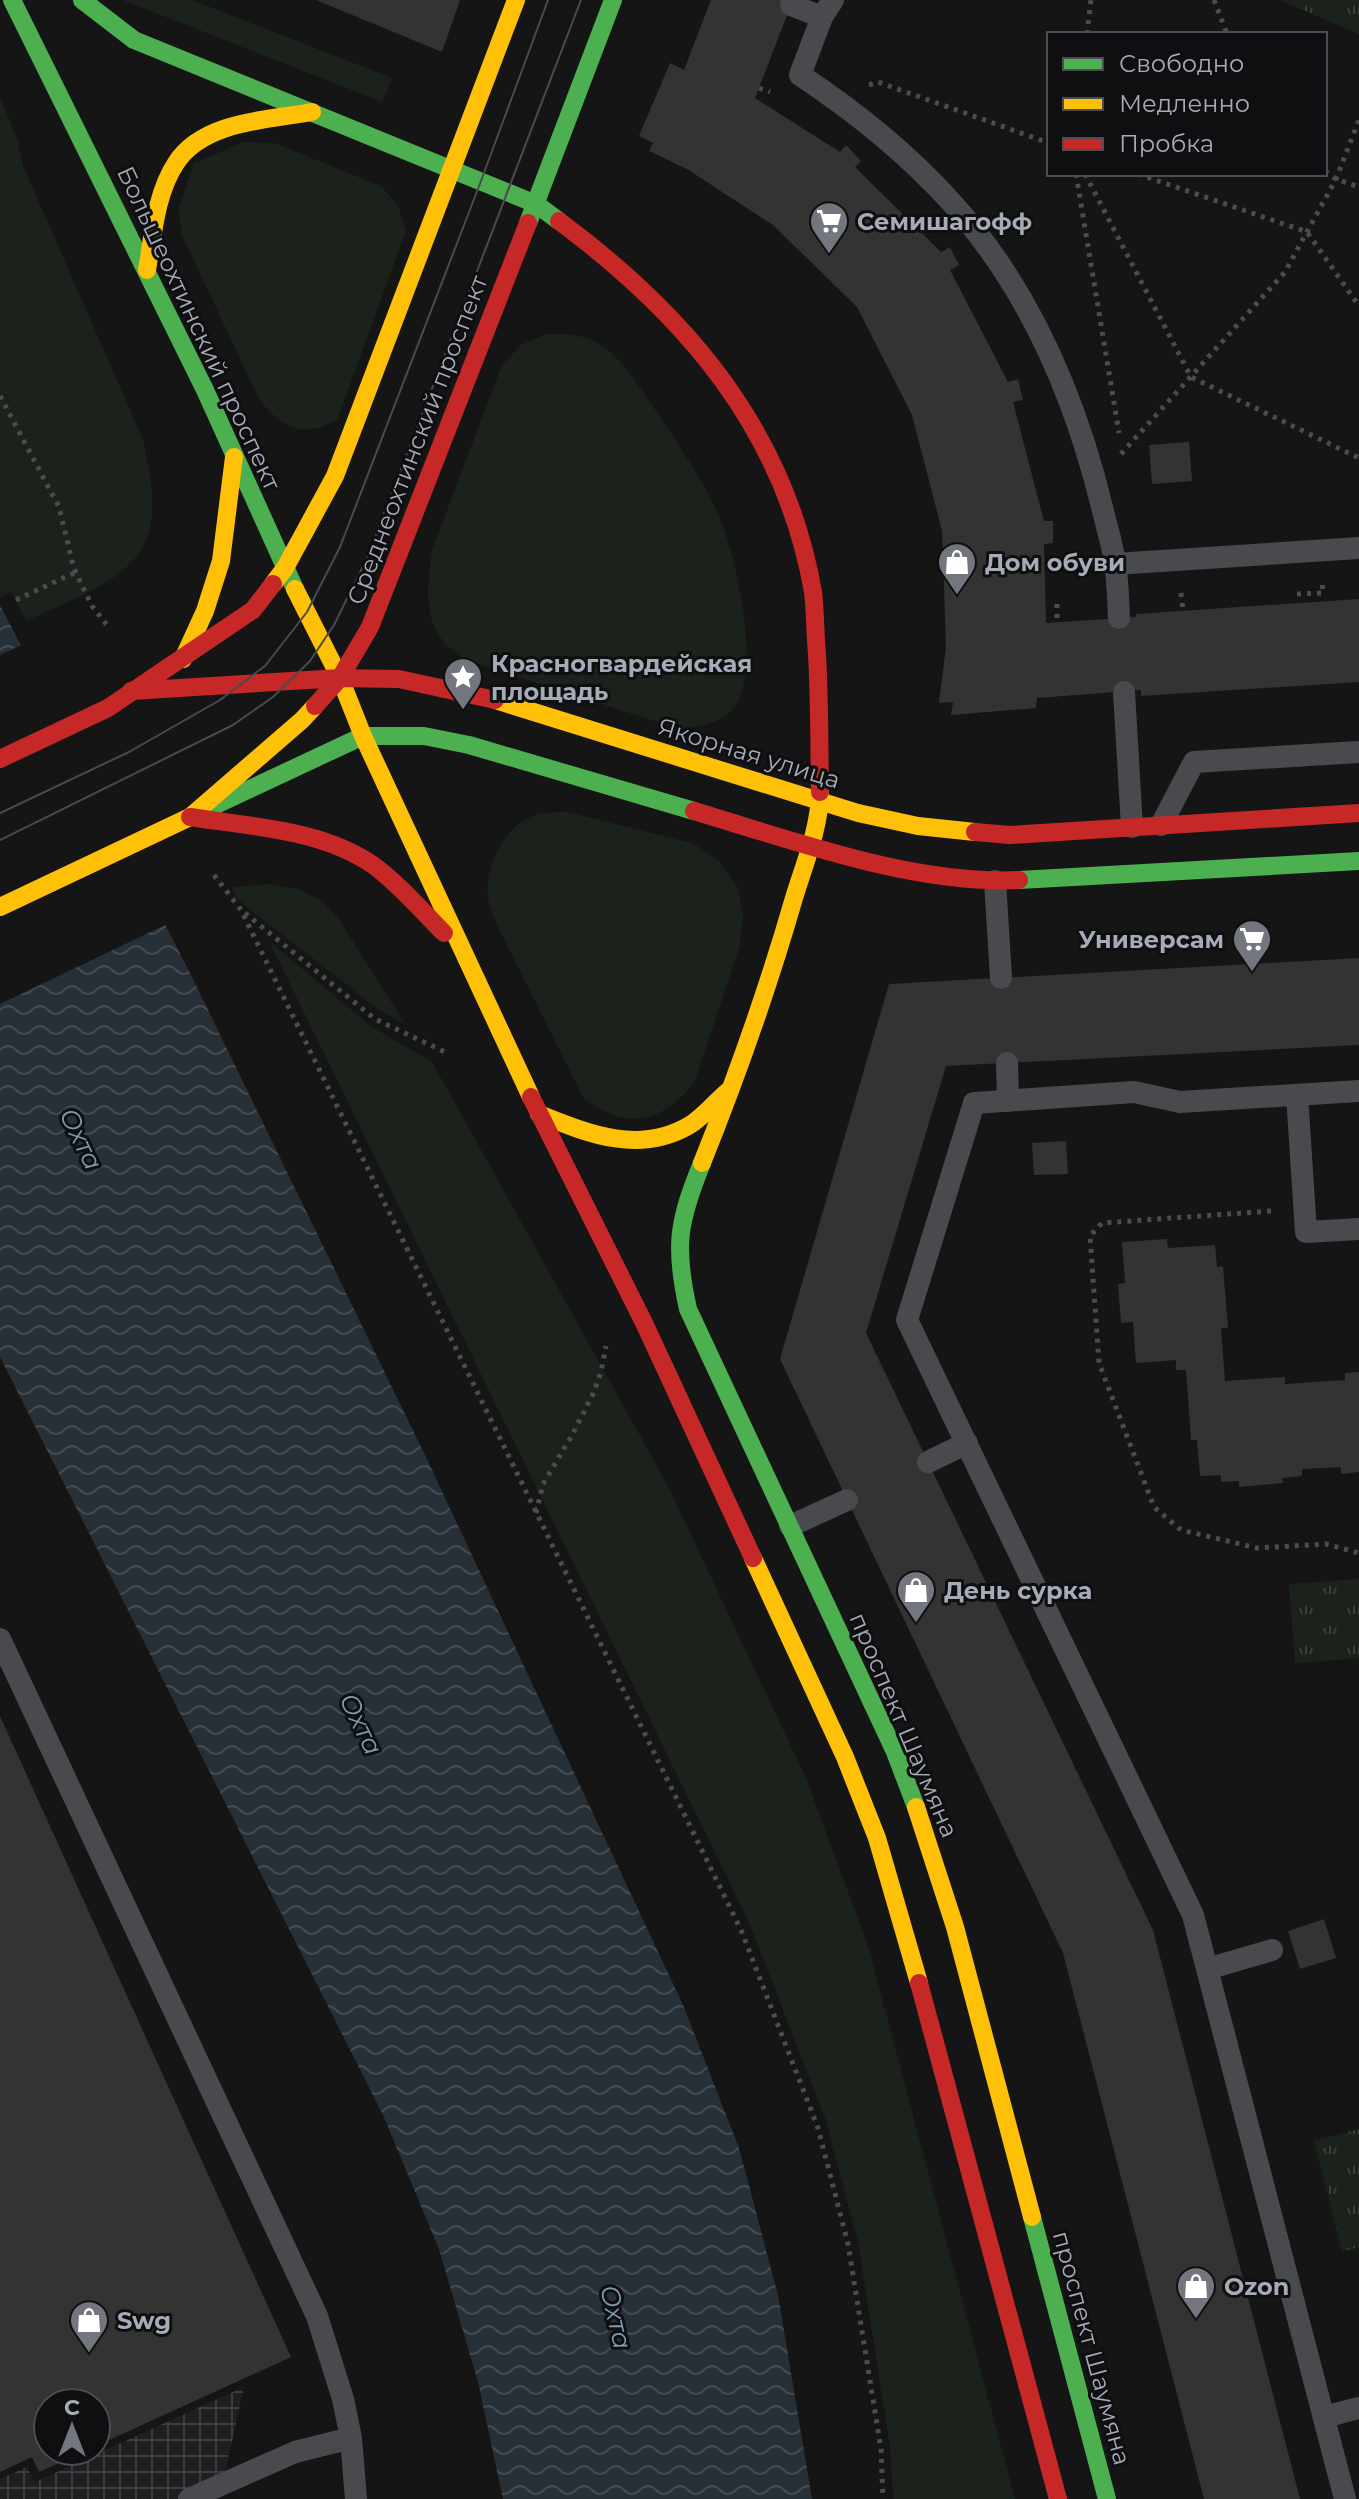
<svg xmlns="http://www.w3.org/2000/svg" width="1359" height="2499" viewBox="0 0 1359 2499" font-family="Montserrat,sans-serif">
  <defs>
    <pattern id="industrial-grid" width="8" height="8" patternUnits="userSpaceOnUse" patternTransform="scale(2)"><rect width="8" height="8" fill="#1f1f21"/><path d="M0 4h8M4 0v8" fill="none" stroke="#3d3d3f"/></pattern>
    <pattern id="park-tufts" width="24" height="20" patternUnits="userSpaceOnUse" patternTransform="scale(2)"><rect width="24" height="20" fill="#1b221c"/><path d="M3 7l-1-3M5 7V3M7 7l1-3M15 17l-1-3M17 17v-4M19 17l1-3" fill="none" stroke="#393f3b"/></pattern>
    <pattern id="water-waves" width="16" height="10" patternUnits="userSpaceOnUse" patternTransform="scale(2)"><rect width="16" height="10" fill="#283037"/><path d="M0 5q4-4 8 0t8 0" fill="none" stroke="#444b52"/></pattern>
  </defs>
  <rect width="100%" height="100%" fill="#151515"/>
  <path fill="url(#industrial-grid)" d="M244 2387 219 2499H0V2479L27 2467 35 2482Z"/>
  <path fill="#1b221c" d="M123 0H192L392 78 382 102Z
    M0 97 18 141 23 166 142 437C175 562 128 575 26 621L12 592 0 597Z
    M244 142 274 143 381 186 398 206 406 231 337 420C302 438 284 429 260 401L181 233 179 208 194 163Z
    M546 334C568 334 586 334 604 347 622 360 635 381 647 398 671 433 696 469 715 507 735 547 766 678 730 712 717 725 696 726 679 729L463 659C457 653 449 648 444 642 422 618 428 579 432 550L502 365 521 345Z
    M568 812 692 843 718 860 737 886 743 914 740 945 694 1083C661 1124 626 1130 584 1099L498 927C495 919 491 911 489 903 481 869 506 819 543 813 551 812 560 812 568 812Z
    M270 884 298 889 322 901 340 921 405 1024 379 1010 238 900 231 887Z
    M269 941 372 1027 432 1062 667 1484 806 1778 869 1949 1015 2499H893L890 2447 858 2242 826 2121 749 1922Z"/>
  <path fill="url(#park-tufts)" d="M1280 0H1359V34Z
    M1359 1579V1658L1295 1663 1289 1584Z
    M1359 2129V2247L1342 2252 1314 2141Z"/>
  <path fill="url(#water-waves)" d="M0 605 188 969 424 1453 683 2005 739 2148 778 2295 812 2499H503L478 2382 439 2249 383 2115 0 1357Z"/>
  <path fill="#151515" d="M24 644 169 923 0 1004V655Z"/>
  <path fill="#333334" d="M316 0H460L442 52Z
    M711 0H793L755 98 840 152 846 145 861 161 855 167 941 252 950 247 959 265 950 270 1008 382 1018 379 1023 400 1013 402 1044 521H1053V543L1044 544 1046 623 1136 617V614L1359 599V682L1141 696V690L1037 698 1036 708 951 715 953 702 939 703 946 647 942 531 912 415 857 307 773 225 687 169 649 151 653 143 639 136 670 63 684 70Z
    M1189 442 1192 481 1152 484 1149 445Z
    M1359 958V1045L946 1066 866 1333 1153 1930 1300 2499H1204L1063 1953 780 1359 889 984Z
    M1066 1141 1068 1174 1034 1175 1032 1143Z
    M1167 1239 1168 1248 1215 1245 1217 1267 1223 1266 1228 1328H1221L1225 1381 1285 1377V1384L1345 1380V1373L1359 1372V1472L1341 1474V1467L1302 1469V1476L1282 1478 1283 1483 1239 1487V1481L1221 1482V1475L1200 1476 1197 1440H1191L1186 1370H1176V1360L1136 1363 1133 1322 1121 1323 1118 1284 1125 1283 1122 1242Z
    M0 1716 291 2357 96 2446V2403H48V2451H86L39 2472 32 2457 0 2472Z
    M1324 1919 1336 1958 1300 1969 1288 1931Z"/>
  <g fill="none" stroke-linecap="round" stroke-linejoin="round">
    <path stroke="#4b4c50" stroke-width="5" stroke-dasharray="4 6" stroke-linecap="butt" d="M1214 0 1227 34
      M1087 34 1091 0
      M869 85 878 82 1049 143
      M759 88 770 92
      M1325 171 1336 179 1359 187
      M1076 174 1119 433
      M1085 174 1191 377 1359 458
      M1138 174 1307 232 1359 306
      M0 396 59 507 74 569 92 606 107 625
      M1121 454 1285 272 1336 179 1359 120
      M1181 593 1183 611
      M1297 594 1323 593 1322 583
      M16 600 76 572
      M1057 604V622
      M214 875 241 910 741 1930 818 2128 848 2244 881 2449 883 2499
      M245 913 375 1019 445 1052
      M1271 1211 1102 1223 1090 1236 1099 1363 1154 1507 1181 1530 1257 1548 1326 1544 1359 1553
      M536 1513 543 1484 571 1437 593 1394 601 1372 606 1346"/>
    <path stroke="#494a4e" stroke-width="22" d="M833 0 822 17 800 75C856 112 908 154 953 204 1030 290 1076 399 1103 511 1107 528 1113 546 1115 564 1118 581 1118 600 1119 618
      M791 5 822 17
      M1115 564 1359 548
      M1124 692 1132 827
      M1161 825 1194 762 1359 752
      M995 881 1001 978
      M1007 1063 1008 1101
      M1297 1095 1306 1232 1359 1229
      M928 1462 967 1443
      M790 1526 847 1500
      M0 1639 317 2316 343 2399 351 2438 356 2499
      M1207 1969 1272 1950
      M1324 2417 1359 2408
      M189 2499 295 2452 351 2438
      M1345 2499 1193 1915 907 1320 974 1103 1134 1092 1180 1102 1359 1091"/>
    <path stroke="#4caf50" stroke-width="18" d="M12 0 205 390 295 589
      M82 0 134 40 536 204 559 221
      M528 223 613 0
      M190 817 363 736H424L469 745 694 811
      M1019 880 1359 861
      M702 1163C678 1222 674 1246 688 1309L895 1752 916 1807
      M1032 2217 1107 2499"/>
    <path stroke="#ffc107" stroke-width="18" d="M147 270C153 235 156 193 176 163 203 121 268 120 312 112
      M273 584 285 568 335 476 516 0
      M295 589 340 678 363 736 531 1097
      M183 659 205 611 221 561 234 457
      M495 700 858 813 918 826 975 832
      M0 907 190 817 302 720 315 706
      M539 1114C589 1134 639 1155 690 1125 704 1116 715 1102 728 1091
      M702 1163C737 1076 768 988 794 898 804 865 820 827 820 792
      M753 1558 845 1757 877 1838 919 1983
      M916 1807 955 1927 1032 2217"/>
    <path stroke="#c62828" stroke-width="18" d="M559 221C687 316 785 431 813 592 815 607 815 624 816 640 820 691 819 741 820 792
      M131 691 340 678 399 679 495 700
      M315 706 340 678 370 627 528 223
      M0 759 108 708 253 610 273 584
      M694 811C795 841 914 885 1019 880
      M190 817C251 827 321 829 373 865 399 884 421 910 444 933
      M975 832 1010 835 1359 813
      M531 1097 645 1325 753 1558
      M919 1983 1058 2499"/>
    <path stroke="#494a4d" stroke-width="2" d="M0 813 129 752 220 700 265 666 307 612 340 547 481 181 548 0
      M0 840 233 725 273 697 310 661 334 625 367 558 581 0"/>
  </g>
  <defs>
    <g id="supermarket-pin" transform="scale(2)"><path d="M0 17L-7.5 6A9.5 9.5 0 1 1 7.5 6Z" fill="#73767e" stroke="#0f0f11"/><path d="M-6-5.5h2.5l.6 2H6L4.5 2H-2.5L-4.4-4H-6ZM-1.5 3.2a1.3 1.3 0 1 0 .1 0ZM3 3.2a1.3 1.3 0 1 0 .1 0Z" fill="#fff"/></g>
    <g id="shop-pin" transform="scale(2)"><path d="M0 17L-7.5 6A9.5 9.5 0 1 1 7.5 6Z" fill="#73767e" stroke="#0f0f11"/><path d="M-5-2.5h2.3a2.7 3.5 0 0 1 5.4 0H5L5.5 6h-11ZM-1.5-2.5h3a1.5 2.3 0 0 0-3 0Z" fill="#fff"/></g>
    <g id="sight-pin" transform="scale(2)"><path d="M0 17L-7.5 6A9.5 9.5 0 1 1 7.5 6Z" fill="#73767e" stroke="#0f0f11"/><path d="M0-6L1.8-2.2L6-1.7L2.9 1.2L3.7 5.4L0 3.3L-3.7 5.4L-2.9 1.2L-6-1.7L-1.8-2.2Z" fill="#fff"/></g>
  </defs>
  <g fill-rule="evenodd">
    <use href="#supermarket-pin" x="829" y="221"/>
    <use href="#shop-pin" x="957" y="562"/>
    <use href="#sight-pin" x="463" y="677"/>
    <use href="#supermarket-pin" x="1252" y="939"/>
    <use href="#shop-pin" x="916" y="1590"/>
    <use href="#shop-pin" x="1196" y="2286"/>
    <use href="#shop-pin" x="89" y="2320"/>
  </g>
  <g text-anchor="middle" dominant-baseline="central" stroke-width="6" stroke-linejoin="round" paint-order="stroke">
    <g font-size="24" font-weight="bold" fill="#a5abb7" stroke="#0f0f11" text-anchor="start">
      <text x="857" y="221">Семишагофф</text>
      <text x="985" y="562">Дом обуви</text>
      <text x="491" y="663">Красногвардейская<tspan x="491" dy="28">площадь</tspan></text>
      <text x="1224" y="939" text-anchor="end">Универсам</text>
      <text x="944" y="1590">День сурка</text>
      <text x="1224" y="2286">Ozon</text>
      <text x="117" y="2320">Swg</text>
    </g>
    <g font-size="24" fill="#a5abb7" stroke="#0f0f11">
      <text transform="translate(199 328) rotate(65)">Большеохтинский проспект</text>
      <text transform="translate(417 440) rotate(-69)">Среднеохтинский проспект</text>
      <text transform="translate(749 753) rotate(17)">Якорная улица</text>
      <text transform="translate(904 1725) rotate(67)">проспект Шаумяна</text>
      <text transform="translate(1092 2348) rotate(75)">проспект Шаумяна</text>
    </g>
    <g font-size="26" font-style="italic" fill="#7a9bb3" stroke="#0f0f11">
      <text transform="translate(81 1139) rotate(64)">Охта</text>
      <text transform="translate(361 1724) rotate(64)">Охта</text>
      <text transform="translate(616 2317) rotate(77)">Охта</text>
    </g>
  </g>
  <rect x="1047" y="32" width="280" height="144" fill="#0f0f11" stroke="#4b4d53" stroke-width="2"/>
  <rect x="1063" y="58" width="40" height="12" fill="#4caf50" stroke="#4b4d53" stroke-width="2"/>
  <text x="1119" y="72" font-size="24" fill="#a5abb7">Свободно</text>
  <rect x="1063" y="98" width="40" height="12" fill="#ffc107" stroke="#4b4d53" stroke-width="2"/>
  <text x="1119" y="112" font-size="24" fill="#a5abb7">Медленно</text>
  <rect x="1063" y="138" width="40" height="12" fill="#c62828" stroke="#4b4d53" stroke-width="2"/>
  <text x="1119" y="152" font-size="24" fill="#a5abb7">Пробка</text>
  <g transform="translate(72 2427)"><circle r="38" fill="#0f0f11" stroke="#4b4d53" stroke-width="2"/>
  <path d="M0-6L14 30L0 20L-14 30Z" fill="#73767e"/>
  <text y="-12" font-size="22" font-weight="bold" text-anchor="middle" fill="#a5abb7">С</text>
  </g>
</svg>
